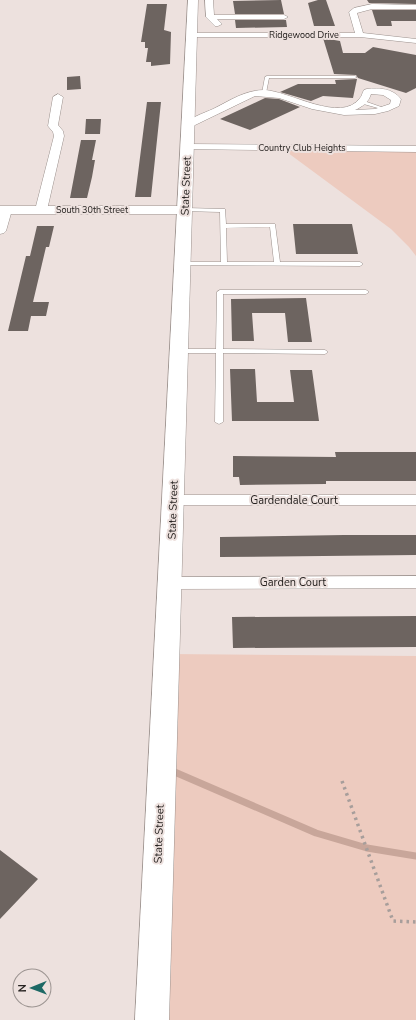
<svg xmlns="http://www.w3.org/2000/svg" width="416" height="1020" viewBox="0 0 416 1020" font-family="'Nunito Sans',sans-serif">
  <rect width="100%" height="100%" fill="#ede1de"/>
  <path fill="#edcbbf" d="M280 147 416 149V256L409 247 391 229Z
    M167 654 416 656V1020H152Z"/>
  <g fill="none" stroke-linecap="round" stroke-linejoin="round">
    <path stroke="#c8a69a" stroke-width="7" d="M170 770 316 833 367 848 416 856"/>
  </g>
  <path fill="#6d6460" d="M281 0 284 14H235L233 1Z
    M318 0H326L335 26H314L308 3Z
    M367 0H416V4L369 3Z
    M147 4H167L164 30 171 32 170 64 151 66V62H146L148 48H145V42H141Z
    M372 10H416V21H391L392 26H377Z
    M235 20H286L287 27 236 28Z
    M323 38 340 41 343 53H365L373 47 416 55V88L406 93 358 78 356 75 334 74Z
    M80 76 81 89 67 90V77Z
    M357 79 353 98 323 96 311 101 280 92 298 84H336L335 80Z
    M265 98 279 99 300 107 250 130 220 119Z
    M147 102H161L151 197H135Z
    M86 119H101L100 134H85Z
    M81 140H96L92 160H95L92 177 87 198H70Z
    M293 224H352L358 254H296Z
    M37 226H54L49 247H46L33 302H49L46 316H31L28 331H8L26 256H30Z
    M306 298 312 342H288L285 313H252L254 341H232L231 299Z
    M230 369H255L257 402H294L290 370H312L319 421H232Z
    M335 452H416V481H326V484L240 485 239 477H233V456L336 457Z
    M344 535H416V555L220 557V537Z
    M416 616V647L233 648 232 617Z
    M0 850 38 879 0 919Z"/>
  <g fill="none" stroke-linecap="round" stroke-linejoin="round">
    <g stroke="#9b918d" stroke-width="1">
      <path id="service" d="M267 76H355L357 77 355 78H269L266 93 264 94 262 93 265 77Z
        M360 101H364L387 109 385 110 360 103Z
        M185 208 225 209 226 224H275L280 262H360L363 264 360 266 181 265V263L183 262H221L220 212 183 211V209ZM270 227 274 262H227L226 228Z
        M220 290H366L369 292 366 294H223V349L325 350 328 352 325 354 223 353V422L219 424 215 422 216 353H179L176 351 179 349H216L217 292Z"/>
    </g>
    <g stroke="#9b918d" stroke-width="1">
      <path id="minor" d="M205 0H213L214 15H284L288 17 284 19H217L222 24 218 26H215L206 17Z
        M372 4 416 5V9H372L357 13 363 33 416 39V43L360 37H192L188 35 192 33H355L349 12 354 8Z
        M367 89C380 88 392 88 401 99L399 106 388 111 375 114 344 115 312 109 279 98 255 96 191 127 188 128 183 125C189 118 204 113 213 109 229 101 245 90 264 90 290 91 341 124 360 98 362 96 362 93 364 90ZM371 94 383 95 391 100 390 104 375 109 355 110C362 107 369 102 371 94Z
        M58 94 63 97 58 125 63 131 64 136 47 210 41 213 35 210 54 136 53 132 48 126 53 97Z
        M187 144 416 146V152L183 149 182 147 183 145Z
        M6 207 12 210 6 231 4 233 0 234V212L2 208Z
        M173 495H416V505H173L167 504 165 500 167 496Z
        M416 576V588L170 589 164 587 161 583 164 579 170 577Z"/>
    </g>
    <g stroke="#9b918d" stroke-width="1">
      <path id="tertiary" d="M0 206H185L190 207 192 210 190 213 185 214H0Z"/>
    </g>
    <g stroke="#9b918d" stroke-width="1">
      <path id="secondary" d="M188 0H198L169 1020H135Z"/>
    </g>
    <path stroke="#a79e9b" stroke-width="3.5" stroke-dasharray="2.5 4" stroke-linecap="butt" d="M342 781 393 921 416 922"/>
    <use href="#service" fill="#fff" fill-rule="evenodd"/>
    <use href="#minor" fill="#fff" fill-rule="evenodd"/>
    <use href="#tertiary" fill="#fff" fill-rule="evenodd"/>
    <use href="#secondary" fill="#fff" fill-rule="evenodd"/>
  </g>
  <g text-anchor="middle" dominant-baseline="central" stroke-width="4" stroke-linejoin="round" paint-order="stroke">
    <g font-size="9" fill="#262220" stroke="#ede1de">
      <text x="304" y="35">Ridgewood Drive</text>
      <text x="302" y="148">Country Club Heights</text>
      <text x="92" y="210">South 30th Street</text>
    </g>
    <g font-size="11" fill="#262220" stroke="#ede1de">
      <text transform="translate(186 186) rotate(-88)">State Street</text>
      <text x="294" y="500">Gardendale Court</text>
      <text transform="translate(173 510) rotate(-88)">State Street</text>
      <text x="293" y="582">Garden Court</text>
      <text transform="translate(159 834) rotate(-88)">State Street</text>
    </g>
  </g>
  <g transform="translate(32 988) rotate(269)"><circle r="19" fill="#ede1de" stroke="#9d9592"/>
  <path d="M0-3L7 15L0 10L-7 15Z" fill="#1d6965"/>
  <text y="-6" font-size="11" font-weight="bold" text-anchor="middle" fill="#262220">N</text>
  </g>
</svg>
